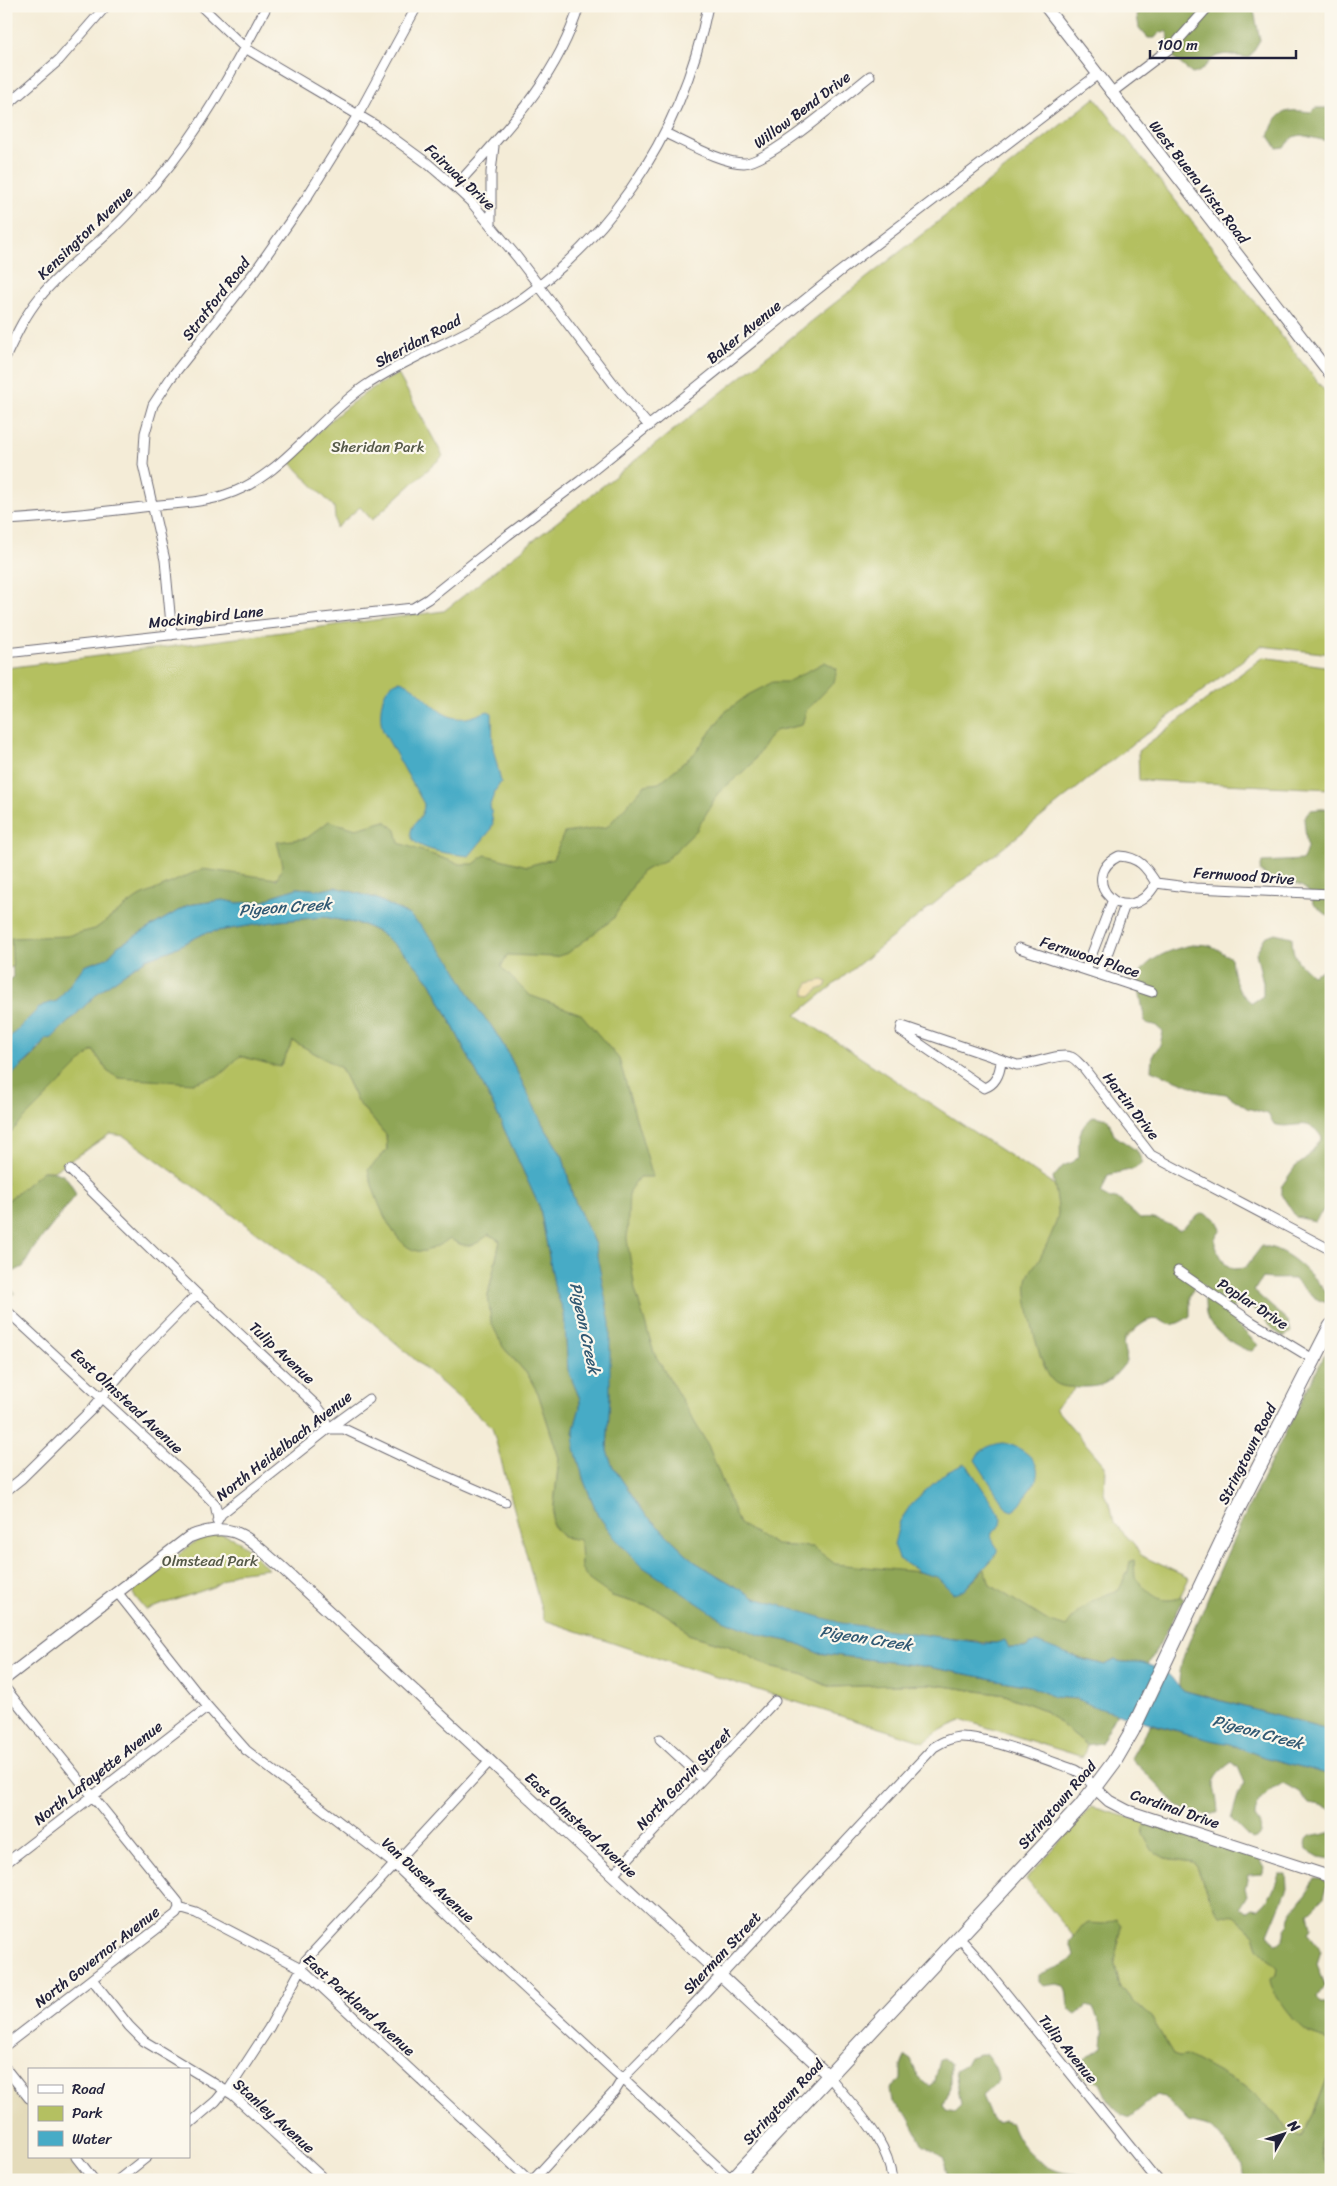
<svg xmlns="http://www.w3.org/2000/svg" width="1337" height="2186" viewBox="0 0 1337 2186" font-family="Sriracha,sans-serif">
  <rect width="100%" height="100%" fill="#fbf7ec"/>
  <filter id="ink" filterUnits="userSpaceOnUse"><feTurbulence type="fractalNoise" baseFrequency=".02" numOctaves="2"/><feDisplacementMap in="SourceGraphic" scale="10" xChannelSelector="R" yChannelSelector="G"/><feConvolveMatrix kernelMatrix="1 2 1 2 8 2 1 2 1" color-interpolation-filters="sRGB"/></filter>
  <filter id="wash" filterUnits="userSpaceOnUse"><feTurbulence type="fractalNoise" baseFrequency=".0096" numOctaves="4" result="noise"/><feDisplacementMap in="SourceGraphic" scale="20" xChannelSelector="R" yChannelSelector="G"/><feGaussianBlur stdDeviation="1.12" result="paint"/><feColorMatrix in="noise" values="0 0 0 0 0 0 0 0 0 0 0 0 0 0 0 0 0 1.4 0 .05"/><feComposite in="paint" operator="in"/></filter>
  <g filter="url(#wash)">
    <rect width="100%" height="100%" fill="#f4ecd7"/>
    <path fill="#e4dbba" d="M6 2078 29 2107V2157H68L85 2180H6Z"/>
    <path fill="#b4c061" stroke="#6b714e" d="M1095 98 1331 399V654L1261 646 1107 764 796 1015 1191 1275 1055 1408 1105 1466 1104 1494 1111 1507 1114 1523 1134 1544 1140 1555 1189 1578 1149 1662 742 1550 310 866 6 969V668L444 611Z
      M398 374 443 456 372 520 360 507 336 528 334 507 289 461C322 427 355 395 398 374Z
      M1263 657 1331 667V789L1139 780 1138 751Z
      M293 1041 341 1068 357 1101 386 1135 387 1150 425 1251 450 1239 462 1245 489 1234 500 1241 488 1295 503 1347 528 1375 538 1393 559 1458 552 1524 563 1537 580 1540 581 1568 612 1596 657 1609 680 1624 688 1634 729 1646 773 1668 801 1674 830 1687 930 1684 1005 1695 1044 1710 1087 1745 1083 1757 963 1720 941 1730 924 1742 681 1666 544 1620 492 1427 333 1288 124 1136 110 1134 54 1171H43L6 1202V1137L93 1050 108 1072 220 1075 240 1056 280 1066Z
      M221 1534C242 1539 254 1554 268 1569L234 1573 213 1587 146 1610 133 1594 134 1590 196 1541 207 1536Z
      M1091 1807 1149 1823 1165 1858 1193 1862 1197 1867 1209 1898 1234 1916 1254 1934 1258 1948 1276 1968 1275 1975 1308 2033 1327 2039 1331 2044V2068L1314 2113 1302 2137 1288 2132 1277 2114 1173 2054 1168 2048 1151 2017 1120 1988 1114 1960 1121 1932C1100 1923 1090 1917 1074 1937L1026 1879Z
      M1331 2121V2169C1317 2152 1320 2139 1331 2121Z"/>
    <path fill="#8fa657" stroke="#586449" d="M1142 6H1253L1260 40 1249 58C1240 57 1229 53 1221 55 1208 57 1205 73 1192 74L1165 50 1169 37 1166 31 1159 33 1155 38H1148L1139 28 1137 15Z
      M1316 108H1331V142L1301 135 1293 137 1284 147 1277 148 1269 136C1277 109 1286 109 1311 112Z
      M825 662 837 669 834 682 806 711 802 725 775 731 766 741 751 765 718 793 696 831 666 860 641 872 613 919 568 953 555 957 507 955 501 967 529 995 581 1014 619 1059 653 1177H639L629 1191 627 1239 635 1289 654 1353 708 1445 739 1524 776 1545 813 1547 835 1564 919 1572 936 1576 946 1584 964 1590 985 1569 990 1585 1048 1621 1066 1627C1083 1604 1092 1599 1119 1590L1128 1571 1130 1561 1134 1560 1135 1578C1151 1593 1158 1606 1182 1597L1184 1599 1148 1665C1137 1661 1126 1664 1115 1660L1105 1665 1031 1644C1020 1652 1008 1648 996 1643L906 1634 827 1621 755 1598 695 1562 645 1514 613 1467 607 1451 610 1394 595 1245 573 1197 563 1157 543 1125 507 1051 490 1024 480 1013 409 915 375 898 335 887 322 890 297 888 273 896 266 901 238 903 223 900 188 905 118 946 107 958 84 966 57 1001 43 1005 38 1009 6 1041V981L13 978 11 938 67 936 95 929 137 898 202 869 277 879 283 865 277 842 307 838 329 821 356 829 385 821 396 830 399 843 460 864H474L485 855 527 866 553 859 564 833 607 827 645 785 659 783 695 753 725 712 748 695 773 682H787Z
      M1331 808V918L1313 904C1311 883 1290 883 1273 879 1269 878 1264 874 1260 871L1262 862 1303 860 1307 848 1304 819 1310 810Z
      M325 917 364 925 380 933 407 955 431 983 495 1109 540 1208 555 1289 564 1312 568 1370 580 1399V1407L574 1429 575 1449 584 1481 598 1515 614 1537 641 1565 760 1635 797 1643 818 1653 923 1666 1030 1686 1054 1697 1077 1699 1117 1713 1101 1743 1087 1745 1044 1710 1005 1695 930 1684 830 1687 801 1674 773 1668 729 1646 688 1634 680 1624 657 1609 612 1596 589 1580 581 1568 580 1540 563 1537 552 1524 559 1458 538 1393 528 1375 503 1347 491 1322 488 1295 500 1241 489 1234C474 1247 468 1249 450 1239 443 1242 434 1249 425 1251 395 1257 373 1193 368 1170L387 1150 386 1135 357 1101 341 1068 293 1041 280 1067 240 1056 220 1075 194 1083 119 1078 108 1072 93 1050 6 1137V1082L14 1071 28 1061 41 1048 45 1039 52 1038 62 1028 101 990 146 959 169 951 205 933 279 921Z
      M1275 933 1292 937C1292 958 1298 962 1312 975L1331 966V1201L1315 1221 1296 1217 1281 1194V1187L1295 1167 1306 1159 1322 1138C1308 1114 1294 1131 1274 1124L1268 1114 1247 1108 1226 1094 1204 1091 1151 1070 1152 1056 1160 1045 1163 1032 1155 1025 1145 1023C1144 1013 1137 985 1139 977 1143 957 1190 941 1207 945 1215 946 1224 954 1231 958 1233 978 1236 991 1252 1003L1263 996V982L1256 953 1265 937Z
      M1094 1116 1108 1119 1114 1135 1137 1151 1143 1163 1134 1169 1108 1175 1101 1194 1110 1199 1117 1198 1140 1219C1156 1217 1165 1222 1179 1230 1189 1226 1193 1217 1203 1213 1213 1216 1218 1219 1221 1230L1215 1238V1246L1225 1264 1233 1269 1245 1268 1262 1246C1289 1248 1313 1276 1329 1296L1328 1303C1313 1300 1304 1290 1295 1279 1283 1278 1274 1280 1262 1278L1254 1291 1288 1321 1291 1332 1284 1337C1265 1328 1258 1300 1234 1305L1231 1318 1258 1345 1252 1351C1240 1350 1213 1331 1208 1320 1204 1310 1205 1295 1204 1285L1195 1284 1190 1297V1316C1163 1335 1168 1316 1150 1320 1145 1321 1140 1326 1136 1328 1119 1339 1123 1343 1127 1361 1112 1379 1108 1387 1084 1387 1072 1387 1061 1389 1052 1380 1039 1366 1024 1299 1027 1281 1028 1273 1035 1265 1040 1258 1045 1248 1058 1223 1058 1212 1058 1201 1055 1189 1053 1178L1063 1166 1073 1162 1079 1156C1078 1136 1078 1129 1094 1116Z
      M43 1171C64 1172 68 1176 76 1195L34 1248 23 1267 9 1274 6 1281 15 1294 6 1295V1202Z
      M1331 1342V1731L1179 1689C1178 1657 1192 1638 1203 1610 1240 1518 1287 1431 1331 1342Z
      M1150 1724 1230 1744 1261 1756 1331 1775V1810L1326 1807 1309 1804 1299 1792 1283 1783C1269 1792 1255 1799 1255 1818 1260 1824 1263 1830 1258 1837L1251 1839 1231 1819 1239 1792 1245 1783 1238 1767 1232 1762C1204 1782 1217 1785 1218 1812 1206 1818 1189 1813 1179 1807L1131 1758Z
      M1149 1823 1250 1857 1257 1856 1265 1868 1262 1874 1248 1875 1245 1888 1247 1895 1240 1907 1246 1912 1252 1908 1259 1909C1270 1901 1275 1887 1279 1874H1286L1287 1888 1268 1934 1277 1945C1284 1941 1286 1937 1285 1929L1289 1924C1290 1909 1295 1909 1302 1899 1308 1893 1312 1885 1316 1878H1323L1327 1884 1323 1898 1308 1913 1311 1928 1308 1934 1321 1951 1317 1964 1325 1985 1317 1997 1321 2003H1331V2044C1325 2037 1317 2037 1309 2033 1297 2027 1270 1992 1270 1979L1275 1975 1276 1968 1258 1948 1254 1934 1234 1916 1220 1915 1209 1898 1197 1867 1193 1862 1165 1858 1152 1851 1143 1834 1144 1828Z
      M1328 1832H1331V1859L1319 1857 1307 1850C1303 1831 1316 1837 1328 1832Z
      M1116 1919 1121 1925V1932L1114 1960 1120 1988 1151 2017 1173 2054 1179 2056 1186 2055 1245 2087 1277 2114 1288 2132 1301 2137 1314 2113 1331 2068C1331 2084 1332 2102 1331 2119 1330 2129 1321 2134 1321 2147 1321 2160 1331 2166 1331 2180H1244L1242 2166 1219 2135 1208 2127 1188 2122 1164 2097 1157 2095 1130 2117C1112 2113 1107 2098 1100 2083L1081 2076C1074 2061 1091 2055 1103 2047L1104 2033 1093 2008 1087 2006 1076 2015C1062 2007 1071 1997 1064 1986L1057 1984 1043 1986 1039 1982V1975C1052 1968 1065 1968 1074 1955L1070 1942 1082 1926 1089 1923 1103 1924Z
      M979 2054H986C992 2062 998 2070 998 2081L982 2096 992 2119 998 2123 1004 2121 1011 2123C1017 2145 1039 2166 1061 2172 1073 2175 1085 2173 1095 2180H948L944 2158 923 2145 907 2115 892 2102 890 2089 901 2079V2066L905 2056 911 2060 918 2077 930 2086 935 2082 940 2059 944 2058 950 2063V2088L943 2104 946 2110 954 2112 961 2105 955 2071 964 2066 969 2057Z"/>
    <path fill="#eeda9e" stroke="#887e6c" d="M823 980 827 982 825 987 817 990 812 996 805 995V990L809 983Z"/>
    <path fill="#47abc6" stroke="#346680" d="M400 681C425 688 436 722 466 718 474 717 481 713 488 711L492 713 493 748 501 782 495 791 490 805 493 823 490 831 469 856C456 854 402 851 412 828 417 819 424 816 424 804L383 731C378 716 380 684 400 681Z
      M335 887 375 898 409 915 420 925 452 963 480 1013 490 1024 507 1051 543 1125 563 1157 573 1197 595 1245 610 1323V1394L607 1451 613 1467 645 1514 695 1562 755 1598 841 1623 982 1643H996L1005 1640 1009 1648H1025L1031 1644 1039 1643 1078 1658 1105 1665 1115 1660C1123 1663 1128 1662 1135 1662 1144 1662 1158 1668 1165 1672 1174 1677 1175 1687 1185 1691L1331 1731V1775L1261 1756 1230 1744 1210 1740 1098 1708 1077 1699 1054 1697 1030 1686 923 1666 818 1653 797 1643 760 1635 723 1620 640 1565 614 1537 598 1515 584 1481 575 1449 574 1429 580 1407V1399L568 1370 564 1312 555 1289 540 1208 495 1109 431 983 407 955 380 933 364 925 325 917 279 921 205 933 169 951 146 959 101 990 62 1028 52 1038 45 1039C36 1057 18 1066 6 1082V1041L38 1009 43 1005 57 1001 84 966 107 958 118 946 188 905 223 900 238 903 265 901 273 896 297 888 322 890Z
      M1003 1443C1017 1445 1041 1458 1037 1476 1036 1482 1031 1488 1027 1493 1023 1501 1020 1507 1012 1511L1007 1509 975 1460C979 1449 992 1444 1003 1443Z
      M964 1464 967 1465 1002 1518 1001 1525 992 1533 991 1538 998 1549V1553L964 1590 953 1593 937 1577 919 1572 899 1559 894 1544 900 1521 912 1503 945 1473Z"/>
  </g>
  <g filter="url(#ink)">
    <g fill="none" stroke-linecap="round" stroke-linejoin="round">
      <g stroke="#6c6972" stroke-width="11">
        <path id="minor" d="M201 6 245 48 375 125 427 163 455 187 472 203 517 257 616 387 649 426
          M1111 93 1173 46 1209 6
          M6 106 59 60 106 6
          M665 133C687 143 721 163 744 163 768 163 847 94 870 76
          M455 187C505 131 556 81 579 6
          M491 225V172L494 146
          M6 356C16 335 25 315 40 297 60 272 86 254 109 232 126 217 141 199 156 182 202 129 234 68 267 6
          M6 520C55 517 103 512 151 506 176 503 202 503 225 495 281 478 317 419 365 386 403 360 445 345 485 322 603 255 682 138 708 6
          M172 635 165 560 143 465 145 433 153 405 170 379 256 270 307 197 358 115 417 6
          M6 653 413 608 428 599 508 535 580 481 838 273 1097 75
          M1119 856C1139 857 1146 867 1156 883 1127 935 1074 878 1119 856Z
          M1156 883 1195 888 1331 894
          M1019 948 1152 992
          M1086 969 1112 902
          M1100 974 1125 905
          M1001 1061C1000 1073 996 1084 984 1088L901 1031 902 1026 1017 1065C1031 1065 1062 1052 1071 1057 1076 1059 1079 1064 1083 1067L1151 1155 1331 1250
          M70 1170 197 1294 317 1406 323 1414 328 1429H344L418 1464 505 1502
          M1178 1271 1252 1322 1313 1359
          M6 1310 193 1482 215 1504 218 1519
          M6 1491 21 1479 93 1408 135 1357 197 1294
          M217 1521 221 1514 328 1429 369 1399
          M117 1592 208 1707 246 1750 394 1864 472 1939 732 2180
          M6 1689 178 1902 179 1908
          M660 1739 702 1778
          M6 1863 208 1707
          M613 1875 775 1701
          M179 1908 196 1913 301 1968 529 2180
          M956 1939 964 1943 974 1954 1157 2180
          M92 1979 129 2026 144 2041 233 2095 325 2180
          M6 2045 176 1914 179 1908
          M6 2069 29 2098
          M829 2076C853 2108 888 2137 892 2180
          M228 2091 269 2028 306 1960 490 1761
          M189 2124 216 2101 225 2090
          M76 2157 94 2180
          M118 2180 147 2157
          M533 2180 615 2091 623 2078 672 2028 934 1747C942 1742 949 1738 959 1737 987 1736 1047 1760 1075 1770L1085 1776 1095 1788"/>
      </g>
      <g stroke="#6c6972" stroke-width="13">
        <path id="tertiary" d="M1045 6 1331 375
          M6 1678 189 1537C234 1518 247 1538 280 1566L829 2076
          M1095 1788 1109 1801 1128 1811 1331 1877"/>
      </g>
      <g stroke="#6c6972" stroke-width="16">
        <path id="secondary" d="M732 2180 1081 1806 1114 1762 1132 1731 1233 1518 1331 1326"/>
      </g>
      <use href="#minor" stroke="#fff" stroke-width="9"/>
      <use href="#tertiary" stroke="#fff" stroke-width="11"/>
      <use href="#secondary" stroke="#fff" stroke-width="14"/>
    </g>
  </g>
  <g text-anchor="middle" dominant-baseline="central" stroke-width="4.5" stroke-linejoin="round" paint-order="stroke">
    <g font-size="15" fill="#22223b" stroke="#fbf7ec">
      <text transform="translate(802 110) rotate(-37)">Willow Bend Drive</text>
      <text transform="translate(460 177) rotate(43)">Fairway Drive</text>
      <text transform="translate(1199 182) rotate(52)">West Buena Vista Road</text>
      <text transform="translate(85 233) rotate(-44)">Kensington Avenue</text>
      <text transform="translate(216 299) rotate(-52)">Stratford Road</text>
      <text transform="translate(744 332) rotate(-39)">Baker Avenue</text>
      <text transform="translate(418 341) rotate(-28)">Sheridan Road</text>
      <text transform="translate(206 617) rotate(-6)">Mockingbird Lane</text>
      <text transform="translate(1244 876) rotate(4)">Fernwood Drive</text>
      <text transform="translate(1090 957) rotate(18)">Fernwood Place</text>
      <text transform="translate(1131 1106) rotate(52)">Hartin Drive</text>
      <text transform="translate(1253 1304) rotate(33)">Poplar Drive</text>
      <text transform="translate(282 1353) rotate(43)">Tulip Avenue</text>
      <text transform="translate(127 1401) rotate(43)">East Olmstead Avenue</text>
      <text transform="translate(284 1446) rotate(-38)">North Heidelbach Avenue</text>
      <text transform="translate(1247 1454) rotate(-63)">Stringtown Road</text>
      <text transform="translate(98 1773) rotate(-38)">North Lafayette Avenue</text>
      <text transform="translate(684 1779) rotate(-47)">North Garvin Street</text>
      <text transform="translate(1057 1805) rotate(-49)">Stringtown Road</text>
      <text transform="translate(1175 1809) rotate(19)">Cardinal Drive</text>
      <text transform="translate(581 1825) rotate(43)">East Olmstead Avenue</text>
      <text transform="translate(428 1880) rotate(42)">Van Dusen Avenue</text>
      <text transform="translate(722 1953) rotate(-47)">Sherman Street</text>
      <text transform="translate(97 1957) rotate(-38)">North Governor Avenue</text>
      <text transform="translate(359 2005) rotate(42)">East Parkland Avenue</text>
      <text transform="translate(1068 2049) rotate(51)">Tulip Avenue</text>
      <text transform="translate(783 2102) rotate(-47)">Stringtown Road</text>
      <text transform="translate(274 2116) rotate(42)">Stanley Avenue</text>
    </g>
    <g font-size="15" fill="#555948" stroke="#fbf7ec">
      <text x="378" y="447">Sheridan Park</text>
      <text x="210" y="1561">Olmstead Park</text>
    </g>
    <g font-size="16" font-style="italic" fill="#315973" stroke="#fbf7ec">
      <text transform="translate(285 907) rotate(-4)">Pigeon Creek</text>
      <text transform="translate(585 1328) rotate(78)">Pigeon Creek</text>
      <text transform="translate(866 1638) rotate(9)">Pigeon Creek</text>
      <text transform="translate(1258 1732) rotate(15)">Pigeon Creek</text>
    </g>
  </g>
  <rect width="1337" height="2186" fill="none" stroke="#fbf7ec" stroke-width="25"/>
  <rect x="28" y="2068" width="162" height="90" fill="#fbf7ec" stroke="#a4a2a5"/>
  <rect x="38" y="2085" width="25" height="8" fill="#ffffff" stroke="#a4a2a5"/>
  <text x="72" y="2094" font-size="15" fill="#22223b">Road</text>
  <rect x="38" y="2106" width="25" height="15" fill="#b4c061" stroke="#a4a2a5"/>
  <text x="72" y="2118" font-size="15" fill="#22223b">Park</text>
  <rect x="38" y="2131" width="25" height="15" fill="#47abc6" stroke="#a4a2a5"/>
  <text x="72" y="2144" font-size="15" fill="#22223b">Water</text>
  <g transform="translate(1284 2134) rotate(51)" stroke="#fbf7ec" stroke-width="4" paint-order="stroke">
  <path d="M0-4L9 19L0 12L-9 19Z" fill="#22223b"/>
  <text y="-8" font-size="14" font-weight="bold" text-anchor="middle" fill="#22223b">N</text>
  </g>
  <path d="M1150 50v8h146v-8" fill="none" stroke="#22223b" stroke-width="2.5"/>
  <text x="1157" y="50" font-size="15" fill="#22223b" stroke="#fbf7ec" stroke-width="4" paint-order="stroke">100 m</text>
</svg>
